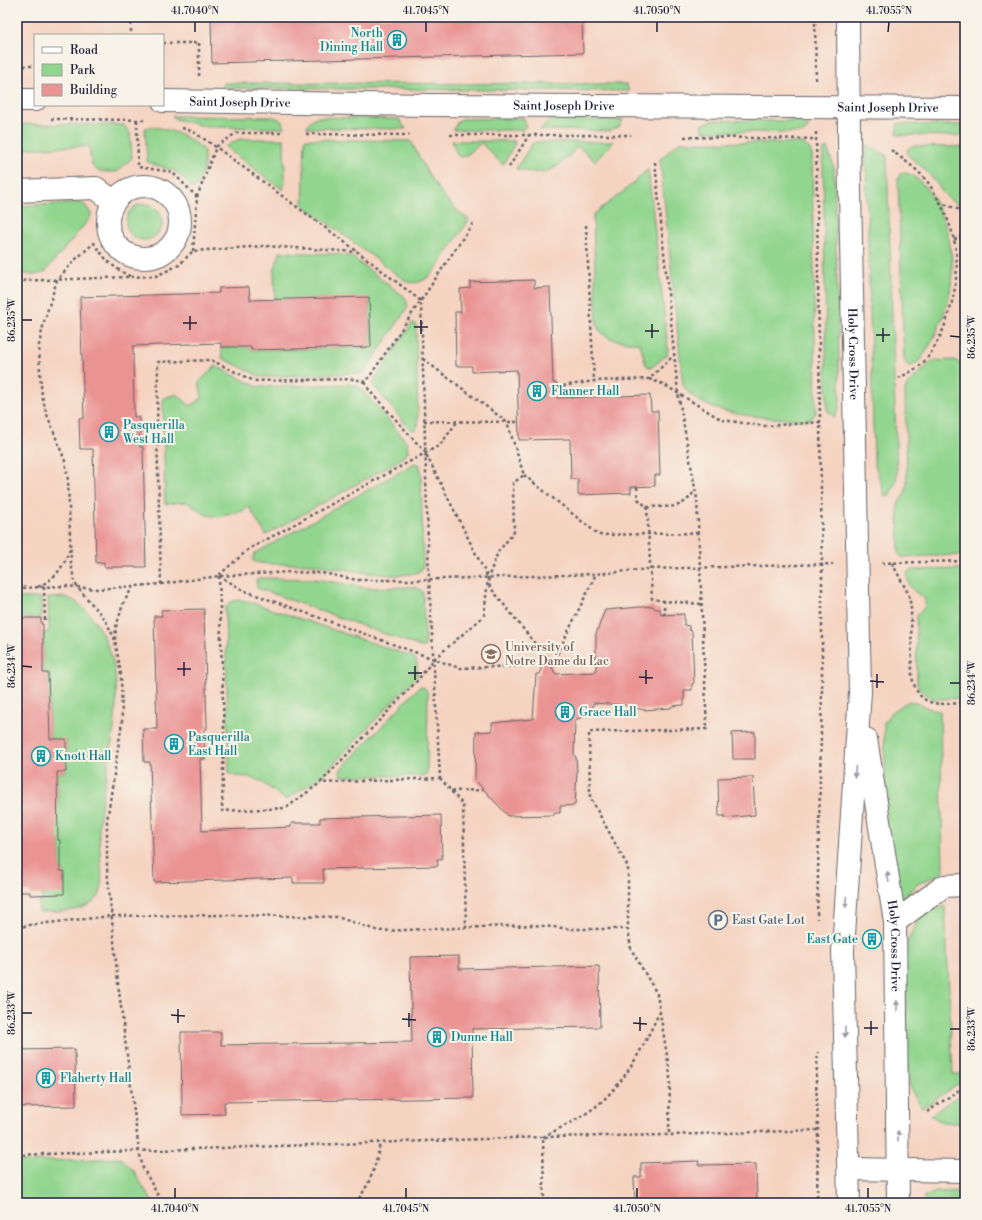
<svg xmlns="http://www.w3.org/2000/svg" width="982" height="1220" viewBox="0 0 982 1220" font-family="'Libre Bodoni',serif">
  <rect width="100%" height="100%" fill="#f7f3e8"/>
  <filter id="ink" filterUnits="userSpaceOnUse"><feTurbulence type="fractalNoise" baseFrequency=".025" numOctaves="2"/><feDisplacementMap in="SourceGraphic" scale="8" xChannelSelector="R" yChannelSelector="G"/><feConvolveMatrix kernelMatrix="1 2 1 2 8 2 1 2 1" color-interpolation-filters="sRGB"/></filter>
  <filter id="wash" filterUnits="userSpaceOnUse"><feTurbulence type="fractalNoise" baseFrequency=".012" numOctaves="4" result="noise"/><feDisplacementMap in="SourceGraphic" scale="16" xChannelSelector="R" yChannelSelector="G"/><feGaussianBlur stdDeviation="0.9" result="paint"/><feColorMatrix in="noise" values="0 0 0 0 0 0 0 0 0 0 0 0 0 0 0 0 0 1.4 0 .05"/><feComposite in="paint" operator="in"/></filter>
  <g filter="url(#wash)">
    <rect width="100%" height="100%" fill="#e7e0bd"/>
    <path fill="#f5d3c1" fill-rule="evenodd" d="M17 17H965V1203H17ZM35 35H163V105H35Z"/>
    <path fill="#91d58e" stroke="#5a7c64" d="M223 83 626 84 629 91 223 88Z
      M172 116 272 117C280 118 283 121 284 128L208 127 175 119Z
      M317 117 399 119 406 129 307 128C308 122 311 119 317 117Z
      M524 118 526 124 523 130H453L458 121 462 119Z
      M552 119 623 120 619 127 610 131 540 130Z
      M714 120 796 121 809 127 805 132 800 133 703 131 701 125Z
      M17 124 124 125 130 133 132 158 117 172C91 172 92 171 89 146L17 149Z
      M897 124 965 125V136L897 135Z
      M151 127C171 128 189 137 204 150V169L196 187 192 188 177 172 147 162 145 128Z
      M241 139H284L285 181 283 190 225 147 237 140Z
      M305 139 411 141C426 171 441 200 469 220L434 272C426 279 419 285 407 282L303 205Z
      M452 141H514L515 143 503 165 481 143 467 155 460 157 457 155Z
      M536 142H614L595 161 579 147H577C556 171 548 177 516 169L532 144Z
      M679 142 802 143 810 149 812 155 816 413 811 419 804 420C770 417 703 419 683 385L660 159Z
      M867 145 887 156 897 474 895 484 889 496H885L874 462 866 162Z
      M912 146 965 147V207C939 197 945 191 928 173 922 166 914 161 907 154L908 149Z
      M827 148 834 167 840 401 839 408 834 417 827 410 823 155 824 149Z
      M648 169 668 349 667 355 651 368 646 365 640 344C624 340 605 343 597 326L593 215 629 187Z
      M904 172C918 176 927 188 934 200 962 252 956 301 927 350 922 358 916 368 907 366L904 359 898 179 900 174Z
      M81 203 86 206 91 214 90 218 45 272C34 277 27 275 17 270V206Z
      M126 222a18 18 0 1 1 36 0a18 18 0 1 1-36 0Z
      M280 252 337 254 352 257 405 297 408 306 406 310 364 373 261 377 222 358 221 347H251V350L316 349 353 344V348L371 347 369 298 275 300 274 271Z
      M412 323 416 324 418 426 415 430 410 429 407 426 372 384Z
      M955 360 965 368V555L901 557 899 554 898 504 905 493 907 484 905 390 908 384 932 361Z
      M215 366 258 387 348 384 355 385 361 389 407 442 408 452 398 461 266 535 249 507 243 511 219 517 206 515 187 502 165 504 163 398 177 394 190 406 202 398 199 382Z
      M415 463 420 465 421 471 423 566 422 570C402 583 337 567 312 564 299 563 263 566 253 561L254 554Z
      M965 569V698L932 699 919 689 917 683 916 616 925 606V599C915 592 906 587 907 573L911 570Z
      M260 578 316 579 368 588 416 587 423 592 425 647H421L257 588 256 580Z
      M66 597C81 603 89 612 97 625 137 685 103 761 99 827 98 841 105 887 99 896 87 913 57 912 39 912V901H42V894L64 893V871H60V841L55 840V803H58L57 772H66V740L50 739 48 673H43V633L49 632 48 598Z
      M17 598H41V618H17Z
      M239 600 247 601 414 657 417 663V676L324 774 286 800 260 781 248 777 235 776 229 773 225 609C228 602 231 601 239 600Z
      M420 686 424 687 428 693 427 774 423 776H341L340 770Z
      M909 701C920 703 928 710 940 711L943 873 918 884 900 900 886 828 884 723 891 712Z
      M945 906 953 1074H965V1080L922 1108 911 1090 908 1077 904 948 920 917 930 911Z
      M965 1091V1124L942 1122 930 1115Z
      M121 1158 133 1170 153 1203H17V1162Z
      M965 1191V1201H927L923 1198 936 1192Z"/>
    <g id="blocks">
      <path fill="#ea9393" d="M211 17H582L583 53 212 63Z
        M534 280V288L550 287 553 383H557V398L650 395 651 411H658L660 475H655V486L631 487V493L578 495V479H571L570 439 519 440 517 370 472 372V366H456L455 312H461L460 289 470 288V282Z
        M249 287 250 300 369 297 371 347 251 350V347H221V343L133 346 134 417H139L140 447H143L146 567H104V562L96 563 93 449H80L79 418H84L80 297 219 293V288Z
        M653 606 655 609H660L661 615 684 614V625L689 626V630L692 631 694 683 692 684V690H684V705L672 706 671 708 644 710 623 705 593 703V713L575 720 574 755 576 757 577 772 575 805 560 806V813H555L554 815 508 816 475 780 476 732 492 731V723L533 719 536 674H539L547 654 555 674 596 672V634L605 610Z
        M204 609 207 729H204L205 759H200L202 831 291 827V823H320V818L441 815 442 859H437L438 866 323 869 324 883H293V878L154 882 150 762H144L143 729H157L154 616H162L161 610Z
        M17 618H41V624H43V673H48L50 739H66V772H57L58 840H60V871H64V894L30 895V892H17Z
        M755 732V759H733L732 733Z
        M753 777 755 815 725 818V816H719L718 778Z
        M459 956V969L599 966 600 1027 472 1029 473 1098 224 1102 225 1114 182 1115 181 1032H221V1045L412 1042 410 957Z
        M75 1049 76 1106 17 1107V1050Z
        M699 1161 698 1165 756 1164 757 1203H635L634 1177H641V1163Z"/>
    </g>
  </g>
  <g filter="url(#ink)">
    <use href="#blocks" fill-opacity="0" stroke="#676468" stroke-width="1"/>
    <g fill="none" stroke-linecap="round" stroke-linejoin="round">
      <g stroke="#676468" stroke-width="24">
        <g id="minor">
          <path id="s1" d="M848 17 849 140 860 692 843 950 849 1203"/>
          <path d="M17 100H35"/>
          <path id="s2" d="M163 101 427 105 965 108"/>
          <circle cx="144" cy="222" r="36"/>
          <path d="M17 191 96 188 114 202"/>
          <path id="s3" d="M866 739 895 922 898 1203"/>
          <path d="M895 922 944 886 965 885"/>
          <path d="M849 1169 965 1171"/>
        </g>
      </g>
      <path stroke="#676468" stroke-width="2.5" stroke-dasharray="3 3" stroke-linecap="butt" d="M131 17V35
        M815 17 816 82
        M163 43H199V77
        M17 66H35
        M51 119 146 120
        M137 120 138 167 172 172 197 197
        M182 128 192 131 216 147 358 252
        M816 132 822 564V688L817 919
        M306 134 410 135
        M450 135H631
        M684 137 816 139
        M891 150C905 161 922 172 931 187 941 203 950 222 954 240 963 275 949 328 928 357 921 367 910 372 899 378
        M655 162 678 393 697 499 707 729 589 732 590 797 628 867V929L631 949 657 994 670 1074 669 1135
        M509 167 529 135
        M939 202 965 212
        M586 225 594 381
        M954 240 965 234
        M193 251 197 197 216 147 236 133H284
        M17 281 156 276 179 265 193 251 265 246 358 252 421 301 429 580 440 778 320 783
        M649 379 663 384 722 420 765 426 821 422
        M365 382 369 390 425 452 488 578 490 587 552 665
        M557 387 594 381 649 379 673 356
        M424 421 518 422
        M524 475 599 535 699 533
        M637 487 638 499 647 507 652 599 664 601
        M647 507C670 506 682 511 695 490
        M882 563 965 561
        M892 563 909 595 911 609 912 677C919 709 938 704 965 703
        M219 575 249 549 440 445 457 422
        M219 576 224 733 222 811 286 808 320 783 417 681 434 659 484 616 488 578 498 552 514 532 513 483 524 475 507 422 423 359
        M219 576 245 591 459 668 552 665
        M161 584 219 576 290 572 322 573 357 580H410L596 574 649 569 833 564
        M133 586 123 604 116 627 115 640 121 674 122 722 107 821V868L118 983 139 1151 143 1168 162 1203
        M38 587C56 578 63 568 70 549
        M44 587 45 623
        M17 588 66 586 97 589 161 584 157 435 158 362 211 360 254 381 355 379 365 382 370 376 473 223
        M664 615V601L702 604
        M115 640 105 619 77 587 74 580 71 563 68 480 65 461 46 412 42 396 40 374 39 345 44 322 57 280 76 259 94 243C104 259 114 269 132 277
        M552 665 596 574
        M440 778 463 805 466 928
        M451 791 483 790
        M18 892 20 927
        M17 928 29 925 112 916 231 915 337 917 379 931 534 925 572 929H628
        M927 1112 965 1086
        M17 1155 543 1137 669 1135 818 1130
        M355 1203C370 1186 376 1165 380 1143
        M544 1203 543 1137C560 1128 579 1119 594 1108 626 1083 643 1047 660 1011
        M817 1203 818 1130 816 1079 818 1052"/>
      <use href="#minor" stroke="#fff" stroke-width="22"/>
    </g>
    <defs><path id="oneway-solid" d="M-6-.8H1V-3.2L6.5 0L1 3.2V.8H-6Z"/></defs>
    <g fill="#9c9ca7">
      <use href="#oneway-solid" transform="translate(855 772) rotate(94)"/>
      <use href="#oneway-solid" transform="translate(888 877) rotate(-99)"/>
      <use href="#oneway-solid" transform="translate(846 902) rotate(94)"/>
      <use href="#oneway-solid" transform="translate(897 1006) rotate(-91)"/>
      <use href="#oneway-solid" transform="translate(845 1032) rotate(89)"/>
      <use href="#oneway-solid" transform="translate(898 1136) rotate(-90)"/>
    </g>
  </g>
  <path fill="none" stroke="#22223b" stroke-width="1.5" d="M195 32V22M426 32V22M657 32V22M888 32 889 22M22 320H32M183 323H197M414 327H428M190 330V316M645 331H659M421 334V320M876 335H890M950 336 960 337M652 338V324M883 342V328M22 666 32 667M177 669H191M408 673H422M184 676V662M639 677 653 678M415 680V666M870 681 884 682M950 683H960M646 684V670M877 688V674M22 1013H32M171 1015 185 1016M402 1019 416 1020M178 1023V1009M633 1023 647 1024M409 1027V1013M864 1028H878M950 1029H960M640 1031V1017M871 1035V1021M175 1198V1188M406 1198V1188M637 1198V1188M868 1198V1188"/>
  <defs>
    <g id="building-ring" transform="scale(1)"><circle r="9.5" fill="#f7f3e8" stroke="#0f9aa8" stroke-width="1.5"/><path d="M-4-6H4V6H1V3H-1V6H-4ZM-2.5-4.3h1.7v1.8h-1.7ZM.8-4.3h1.7v1.8H.8ZM-2.5-1h1.7V.8h-1.7ZM.8-1h1.7V.8H.8Z" fill="#0f9aa8"/></g>
    <g id="university-ring" transform="scale(1)"><circle r="9.5" fill="#f7f3e8" stroke="#8d6e63" stroke-width="1.5"/><path d="M0-5L7-2L0 1L-7-2ZM-4 1L0 2.5L4 1V4Q0 6-4 4Z" fill="#8d6e63"/></g>
    <g id="parking-ring" transform="scale(1)"><circle r="9.5" fill="#f7f3e8" stroke="#5c6f8a" stroke-width="1.5"/><path d="M-3.5-5.5H1a3.5 3.5 0 0 1 0 7H-1V5.5H-3.5ZM-1-3.4V-.6H.8a1.4 1.4 0 0 0 0-2.8Z" fill="#5c6f8a"/></g>
  </defs>
  <g fill-rule="evenodd">
    <use href="#building-ring" x="397" y="40"/>
    <use href="#building-ring" x="537" y="391"/>
    <use href="#building-ring" x="109" y="432"/>
    <use href="#university-ring" x="491" y="654"/>
    <use href="#building-ring" x="565" y="712"/>
    <use href="#building-ring" x="174" y="744"/>
    <use href="#building-ring" x="41" y="756"/>
    <use href="#parking-ring" x="718" y="920"/>
    <use href="#building-ring" x="872" y="939"/>
    <use href="#building-ring" x="437" y="1037"/>
    <use href="#building-ring" x="46" y="1078"/>
  </g>
  <g text-anchor="middle" dominant-baseline="central" stroke-width="4" stroke-linejoin="round" paint-order="stroke">
    <g font-size="12" fill="#0d838f" stroke="#f7f3e8" text-anchor="start">
      <text x="383" y="33" text-anchor="end">North<tspan x="383" dy="14">Dining Hall</tspan></text>
      <text x="551" y="391">Flanner Hall</text>
      <text x="123" y="425">Pasquerilla<tspan x="123" dy="14">West Hall</tspan></text>
      <text x="579" y="712">Grace Hall</text>
      <text x="188" y="737">Pasquerilla<tspan x="188" dy="14">East Hall</tspan></text>
      <text x="55" y="756">Knott Hall</text>
      <text x="858" y="939" text-anchor="end">East Gate</text>
      <text x="451" y="1037">Dunne Hall</text>
      <text x="60" y="1078">Flaherty Hall</text>
    </g>
    <g font-size="12" fill="#22223b" stroke="#f7f3e8">
      <text stroke="none"><textPath href="#s2" startOffset="77">Saint Joseph Drive</textPath></text>
      <text stroke="none"><textPath href="#s2" startOffset="401">Saint Joseph Drive</textPath></text>
      <text stroke="none"><textPath href="#s2" startOffset="725">Saint Joseph Drive</textPath></text>
      <text stroke="none"><textPath href="#s1" startOffset="337">Holy Cross Drive</textPath></text>
      <text stroke="none"><textPath href="#s3" startOffset="209">Holy Cross Drive</textPath></text>
    </g>
    <g font-size="12" fill="#785e54" stroke="#f7f3e8" text-anchor="start">
      <text x="505" y="647">University of<tspan x="505" dy="14">Notre Dame du Lac</tspan></text>
    </g>
    <g font-size="12" fill="#4e5e75" stroke="#f7f3e8" text-anchor="start">
      <text x="732" y="920">East Gate Lot</text>
    </g>
  </g>
  <rect width="982" height="1220" fill="none" stroke="#f7f3e8" stroke-width="44"/>
  <rect x="34" y="34" width="130" height="72" fill="#f7f3e8" stroke="#a29fa3"/>
  <rect x="42" y="47" width="20" height="6" fill="#ffffff" stroke="#a29fa3"/>
  <text x="70" y="54" font-size="12" fill="#22223b">Road</text>
  <rect x="42" y="64" width="20" height="12" fill="#91d58e" stroke="#a29fa3"/>
  <text x="70" y="74" font-size="12" fill="#22223b">Park</text>
  <rect x="42" y="84" width="20" height="12" fill="#ea9393" stroke="#a29fa3"/>
  <text x="70" y="94" font-size="12" fill="#22223b">Building</text>
  <rect x="22" y="22" width="938" height="1176" fill="none" stroke="#22223b" stroke-width="1.5"/>
  <g font-size="10" text-anchor="middle" fill="#22223b">
    <text x="195" y="14">41.7040°N</text>
    <text x="426" y="14">41.7045°N</text>
    <text x="657" y="14">41.7050°N</text>
    <text x="889" y="14">41.7055°N</text>
    <text transform="translate(11 320) rotate(-90)" y="4">86.235°W</text>
    <text transform="translate(971 337) rotate(-90)" y="4">86.235°W</text>
    <text transform="translate(11 666) rotate(-90)" y="4">86.234°W</text>
    <text transform="translate(971 683) rotate(-90)" y="4">86.234°W</text>
    <text transform="translate(11 1013) rotate(-90)" y="4">86.233°W</text>
    <text transform="translate(971 1029) rotate(-90)" y="4">86.233°W</text>
    <text x="175" y="1212">41.7040°N</text>
    <text x="406" y="1212">41.7045°N</text>
    <text x="637" y="1212">41.7050°N</text>
    <text x="868" y="1212">41.7055°N</text>
  </g>
</svg>
